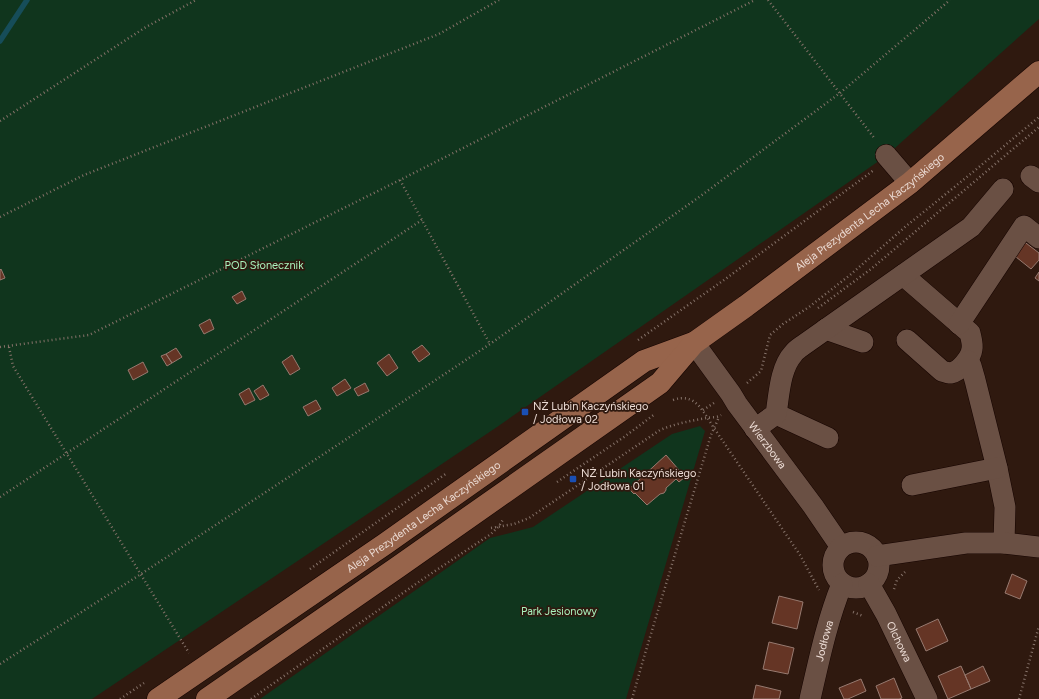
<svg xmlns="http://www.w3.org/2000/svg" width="1039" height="699" viewBox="0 0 1039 699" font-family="Figtree,sans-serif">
  <rect width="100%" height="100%" fill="#2f190f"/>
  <path fill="#10351d" d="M0 0H1039V19L886 156 497 427 92 699H0Z
    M700 426 705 431 626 699H260L490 538 533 527 672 434Z"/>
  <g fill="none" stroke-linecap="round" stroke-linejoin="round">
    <path stroke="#164d59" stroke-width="5.5" d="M0 41 27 0"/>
  </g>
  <path fill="#653525" stroke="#977a70" d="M1022 240 1039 253V260L1031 269 1011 253Z
    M1 269 5 278 0 280V270Z
    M1039 272V281L1035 278Z
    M242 291 246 299 237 304 232 297Z
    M210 319 214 329 204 334 199 325Z
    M422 345 430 354 419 362 412 352Z
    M176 348 182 357 172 363 166 354Z
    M166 354 172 363 167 366 161 356Z
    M389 354 398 368 387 376 377 363Z
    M292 355 300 369 290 375 282 362Z
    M143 362 148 372 133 380 128 370Z
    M345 379 351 388 337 396 332 388Z
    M365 383 369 391 358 396 354 389Z
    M263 385 269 395 260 400 254 391Z
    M249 388 255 400 245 405 239 394Z
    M316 400 321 409 308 416 303 407Z
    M666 455 685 477 679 482 676 479 666 488V490L664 493 660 494 647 505 635 493 634 494 629 489Z
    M1012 574 1027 581 1020 599 1005 593Z
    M779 596 803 602 797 629 772 623Z
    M938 619 948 641 926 651 916 629Z
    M769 642 794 648 788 674 763 669Z
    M961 666 971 689 948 699 938 676Z
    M983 666 990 681 971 689 965 675Z
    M894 678 902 698 899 699H881L876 686Z
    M861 679 866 691 848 699H844L839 688Z
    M756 685 781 691 779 699H753Z"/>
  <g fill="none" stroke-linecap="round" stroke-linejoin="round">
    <g stroke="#160400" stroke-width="22">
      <g id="minor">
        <path d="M886 155 910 183"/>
        <path d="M1031 176 1039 182"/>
        <path d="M903 275 970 333C971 338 973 344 972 349 971 358 960 371 951 373 948 373 945 372 942 371L907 340"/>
        <path d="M959 324 1024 226 1039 238"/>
        <path d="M826 329 863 342"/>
        <path id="s1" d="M694 343 731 394 737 404 813 506 841 547"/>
        <path d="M968 361 971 366 975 380 997 468 1005 507 1004 543"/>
        <path d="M776 414 828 438"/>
        <path d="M755 429 776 414C779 396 780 368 793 354 795 351 799 348 802 346L971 227 1003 189"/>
        <path d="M912 485 997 468"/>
        <circle cx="856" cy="565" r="23"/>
        <path d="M877 556 966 543H1004L1039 547"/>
        <path id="s2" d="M869 584 886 614 927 699"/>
        <path id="s3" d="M810 699C819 660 827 621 842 584"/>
      </g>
    </g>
    <g stroke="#160400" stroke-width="23">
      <g id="major">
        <path id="s4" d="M158 699 385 544 644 361 693 343"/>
        <path id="s5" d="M207 699 398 567 660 383 694 343 746 306 910 183 1039 72"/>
      </g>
    </g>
    <path stroke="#857269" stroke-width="2.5" stroke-dasharray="1 3" stroke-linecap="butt" d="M768 0 875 139
      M0 121 146 27 196 0
      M400 180 490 344
      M0 217 84 175 439 34 499 0
      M818 308 871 269 1039 127
      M638 340 724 280 874 170
      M0 347 89 335 400 180 755 0
      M9 347 13 366 189 653
      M747 383 761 371 770 335 783 324 809 307 850 275 905 227 973 172 1039 117
      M673 400C696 392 703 412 714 428L800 555 819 590
      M703 410 714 403
      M557 482 624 437 655 414
      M0 497 422 220
      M491 528 514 524 529 518 660 430C674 424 690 421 706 418 711 417 717 418 721 415
      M310 569 447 473
      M894 589 897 580 905 572
      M853 612 863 616
      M0 664 141 574 342 442 490 344 702 195 840 93 950 0
      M120 699 144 683
      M251 699 423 579 491 534 499 526 504 518
      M632 699 644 657 711 435 719 417
      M1019 699 1039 626"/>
    <use href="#minor" stroke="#6a5044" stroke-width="21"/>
    <use href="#major" stroke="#97644b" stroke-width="22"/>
  </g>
  <g fill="#1a4fb4" stroke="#2f190f" stroke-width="1.5">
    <rect x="521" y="408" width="8" height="8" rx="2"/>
    <rect x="569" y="475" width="8" height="8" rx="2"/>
  </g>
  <g text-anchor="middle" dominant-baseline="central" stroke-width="3.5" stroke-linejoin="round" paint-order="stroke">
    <g font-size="11" fill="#ecdcd5" stroke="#2f190f">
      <text stroke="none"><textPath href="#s5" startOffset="824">Aleja Prezydenta Lecha Kaczyńskiego</textPath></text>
      <text stroke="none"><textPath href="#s1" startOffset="126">Wierzbowa</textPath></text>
      <text stroke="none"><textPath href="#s4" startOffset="322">Aleja Prezydenta Lecha Kaczyńskiego</textPath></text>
      <text stroke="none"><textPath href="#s3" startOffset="60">Jodłowa</textPath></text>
      <text stroke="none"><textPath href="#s2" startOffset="65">Olchowa</textPath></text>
    </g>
    <g font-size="11" fill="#a8f2bc" stroke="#2f190f">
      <text x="264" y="265">POD Słonecznik</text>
      <text x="559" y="611">Park Jesionowy</text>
    </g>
    <g font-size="11" fill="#ecdcd5" stroke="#2f190f" text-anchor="start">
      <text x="533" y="406">NŻ Lubin Kaczyńskiego<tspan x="533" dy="13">/ Jodłowa 02</tspan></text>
      <text x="581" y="473">NŻ Lubin Kaczyńskiego<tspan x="581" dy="13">/ Jodłowa 01</tspan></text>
    </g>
  </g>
</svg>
